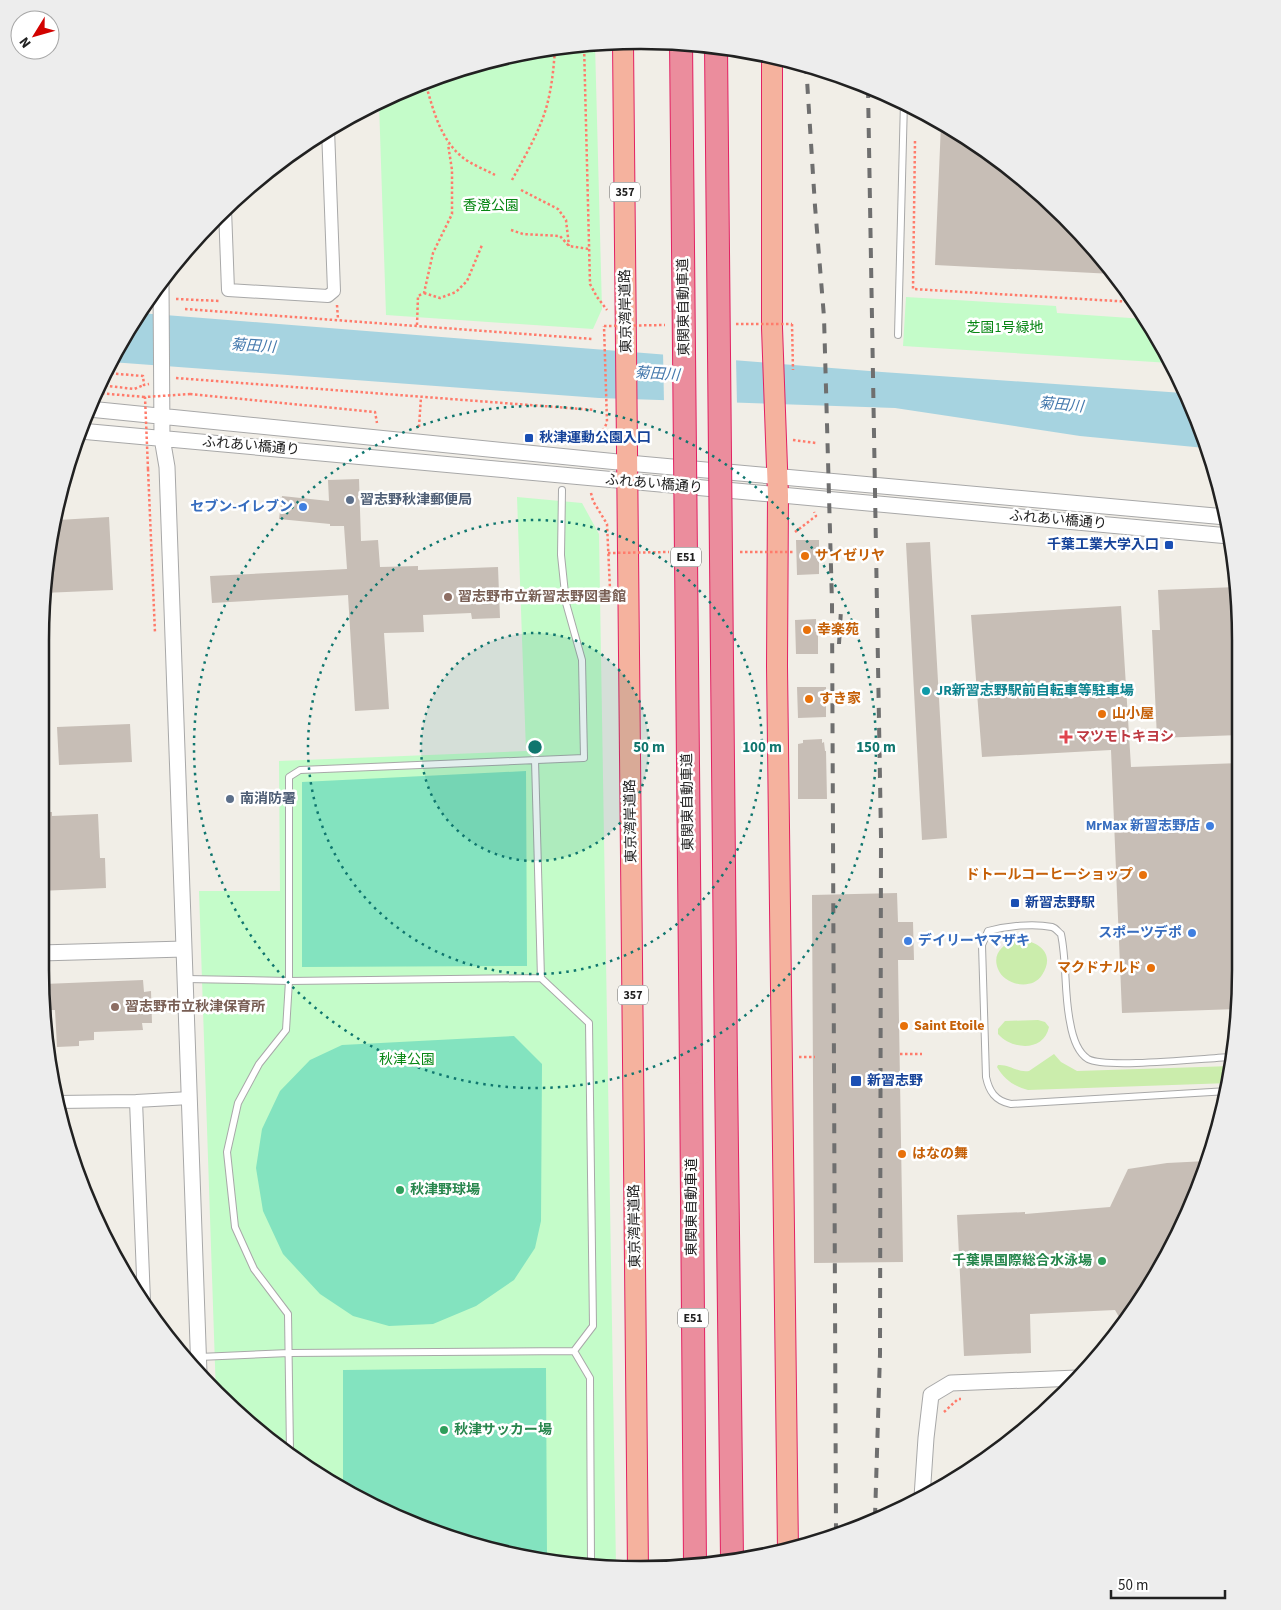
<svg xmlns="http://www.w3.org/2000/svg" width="1281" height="1610" viewBox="0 0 1281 1610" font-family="'Source Sans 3','Noto Sans JP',sans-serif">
  <rect width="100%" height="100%" fill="#f1eee7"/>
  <path fill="#cbedac" d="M1015 940C1036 939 1057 952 1042 975 1032 991 1004 985 998 969 992 954 1002 945 1015 940Z
    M1038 1020 1045 1022 1049 1027C1044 1052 1012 1050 998 1034V1029L1005 1021Z
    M1054 1054 1061 1062 1077 1071 1232 1066 1230 1083 1028 1090C1013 1086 1004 1079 997 1067L998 1065C1009 1064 1018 1073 1029 1071Z"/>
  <path fill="#c4fcc9" d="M595 44 602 309 593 329 386 315 379 103 448 72 562 45Z
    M906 297 1056 306 1057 313 1145 319 1161 341 1170 363 903 346Z
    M517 497 582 503 599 534 616 1567 485 1549 340 1489 216 1395 199 891H280L279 761 526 751Z"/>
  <path fill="#83e3bf" d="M526 771 527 966 302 967V782Z
    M514 1036 542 1064 541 1221 535 1248 514 1280 476 1306 433 1324 389 1326 353 1316 320 1294 283 1254 263 1211 256 1168 262 1129 280 1091 310 1060 342 1045Z
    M546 1368 547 1558 485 1549 343 1491V1370Z"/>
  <path fill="#a6d3e0" d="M140 313 882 372 1183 393 1205 448 1080 436 895 408 599 398 111 362 121 340Z"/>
  <path fill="#f1eee7" d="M663 352 736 358 737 405 664 402Z"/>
  <path fill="#c7beb6" d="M941 124 1006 164 1092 245 1113 274 935 265Z
    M359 479 361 541 378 540 380 567 418 566V570L498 567 500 618 472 619 471 613 423 615 424 632 384 633 389 709 355 711 348 595 212 603 210 576 347 569 344 526H330V524L279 519 282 496 329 501 328 480Z
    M109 517 113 590 43 593 58 520Z
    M796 540H819V574L797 575Z
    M930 542 947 838 922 840 906 543Z
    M1237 587 1240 601V735L1157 738 1152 630H1160L1158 590Z
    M1121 606 1131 767 1240 763 1241 970 1237 1009 1122 1013 1111 750 982 757 971 615Z
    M816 619V629L818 628V654H796L795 620Z
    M797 687H826V717L798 718Z
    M130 724 132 762 59 765 57 727Z
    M822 739V743L824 742 825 751H826L827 799H798V744L803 743V740Z
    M41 812H52V816L98 814 100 858H105L106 888 40 891Z
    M897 893 898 922H913L914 960H898L903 1262 814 1263 812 895Z
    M143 980 144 992 151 991 152 1023H142L143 1030 94 1032V1040L79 1041V1046L57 1047 55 1010H45L44 984Z
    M1207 1161 1195 1200 1123 1324 1115 1310 1030 1314 1031 1353 964 1356 957 1215 1025 1212V1214L1110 1207 1128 1169 1167 1163Z"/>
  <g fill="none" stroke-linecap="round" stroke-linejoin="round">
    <g stroke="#a8a8a8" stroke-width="8">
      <path id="service" d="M898 335 904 101
        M535 760 541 978
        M186 979 289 981 541 978 589 1023 593 1326 574 1351
        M1228 1091 1011 1104C995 1101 989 1091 986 1077L982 945 988 931C1007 926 1033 923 1052 927 1056 928 1058 932 1061 934 1067 963 1064 993 1070 1022 1072 1034 1077 1052 1088 1059 1106 1069 1206 1058 1232 1057
        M574 1351 590 1378 591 1563
        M199 1357 289 1353 574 1351
        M290 1451 288 1314 254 1269 235 1227 227 1152 238 1103 259 1064 286 1030 289 981V777L300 770 584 758 582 660 566 603 561 555 562 490"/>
    </g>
    <g stroke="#a8a8a8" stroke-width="14">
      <path id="minor" d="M225 209 228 290 328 296 334 291 328 129
        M136 1101 144 1301
        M57 1102 136 1101 190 1098"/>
    </g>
    <g stroke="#a8a8a8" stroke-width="17">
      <path id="tertiary" d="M161 284 162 438 167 467 199 1373
        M89 409 628 463 1226 517
        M80 431 1229 536
        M40 953 184 949
        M922 1497 926 1438 931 1395 951 1383 1077 1378"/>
    </g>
    <g stroke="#e22162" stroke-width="22">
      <path id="trunk" d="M623 43 638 1570
        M772 57V328L778 495 777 666 788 1551"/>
    </g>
    <g stroke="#e22162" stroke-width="24">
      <path id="motorway" d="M726 1070 732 1558
        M691 1073 695 1563"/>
    </g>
    <path stroke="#ff7b6b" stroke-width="2.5" stroke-dasharray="2.5 2.5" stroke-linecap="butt" d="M584 44 590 284 597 297 607 310
      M425 82C433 108 439 137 461 156 470 164 484 169 495 175
      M915 141 913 289 1133 302
      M512 180C525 156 540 131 547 105 552 86 554 66 555 47
      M521 190 558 209 566 220 569 246
      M511 230 523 234 560 236 569 246 589 249
      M424 293 440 298 456 292 467 281 482 245
      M176 299 220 301
      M337 305 338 319
      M185 309 593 339
      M792 324 793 370
      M417 325 418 296 424 293 433 253 452 214V170L448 144
      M106 373 143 376 144 385 149 384
      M176 378 595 410
      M100 385 134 389 144 385
      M97 393 145 397
      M190 394 375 412 377 423
      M419 427 421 397
      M793 440 816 443
      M586 444 587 437C599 437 603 433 607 422L604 326
      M148 469 155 633
      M591 493 593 501 607 524 610 589
      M795 532 816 516 814 512
      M900 1054H922
      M799 1057H815
      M944 1412 958 1399H961"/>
    <use href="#service" stroke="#fff" stroke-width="6"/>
    <use href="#minor" stroke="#fff" stroke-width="12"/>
    <use href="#tertiary" stroke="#fff" stroke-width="15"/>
    <use href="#trunk" stroke="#f5b29e" stroke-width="20"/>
    <use href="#motorway" stroke="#eb8d9d" stroke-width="22"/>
    <path stroke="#6f6f6f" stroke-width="4" stroke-dasharray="10 10" stroke-linecap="butt" d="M806 64 815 206 824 317 832 603 836 1533
      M868 88 881 837 880 1354 875 1517
      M839 644 841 610"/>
    <g stroke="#e22162" stroke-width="24" stroke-linecap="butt">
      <path id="motorway-bridge" d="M681 41 691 1073
        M716 47 726 1070"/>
    </g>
    <path stroke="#ff7b6b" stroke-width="2.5" stroke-dasharray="2.5 2.5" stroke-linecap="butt" d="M736 324H792
      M604 326 665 325
      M148 469 145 397 190 394
      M740 552H793
      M608 553 669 552"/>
    <use href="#motorway-bridge" stroke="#eb8d9d" stroke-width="22"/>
  </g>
  <circle cx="535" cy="747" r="114" fill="#0f766e" fill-opacity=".12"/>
  <g fill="none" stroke="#0f766e" stroke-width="2.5" stroke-dasharray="2.5 5">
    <circle cx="535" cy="747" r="114"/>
    <circle cx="535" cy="747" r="227"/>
    <circle cx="535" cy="747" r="341"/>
  </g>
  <g fill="#1a4fb4" stroke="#fff" stroke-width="2">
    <rect x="524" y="433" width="10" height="10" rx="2.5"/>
    <rect x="1164" y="540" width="10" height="10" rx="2.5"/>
    <rect x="1010" y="898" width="10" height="10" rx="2.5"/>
    <rect x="850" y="1075" width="12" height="12" rx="2.5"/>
  </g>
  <g fill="#5c6f8a" stroke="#fff" stroke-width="2">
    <circle cx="350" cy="500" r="5"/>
    <circle cx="230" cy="799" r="5"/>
  </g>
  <g fill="#3f7fe0" stroke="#fff" stroke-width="2">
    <circle cx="303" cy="507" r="5"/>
    <circle cx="1210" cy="826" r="5"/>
    <circle cx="1192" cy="933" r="5"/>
    <circle cx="908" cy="941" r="5"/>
  </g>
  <g fill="#e8710a" stroke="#fff" stroke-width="2">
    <circle cx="805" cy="556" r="5"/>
    <circle cx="807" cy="630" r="5"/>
    <circle cx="809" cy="699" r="5"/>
    <circle cx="1102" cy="714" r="5"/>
    <circle cx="1143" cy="875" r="5"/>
    <circle cx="1151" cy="968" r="5"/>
    <circle cx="904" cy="1026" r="5"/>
    <circle cx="902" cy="1154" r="5"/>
  </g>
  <g fill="#8d6e63" stroke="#fff" stroke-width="2">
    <circle cx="448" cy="597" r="5"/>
    <circle cx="115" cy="1007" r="5"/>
  </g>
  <circle fill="#0f9aa8" stroke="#fff" stroke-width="2" cx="926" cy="691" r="5"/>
  <path fill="#e0444e" stroke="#fff" stroke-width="2" d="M1063.5 729.5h5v5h5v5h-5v5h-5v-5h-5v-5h5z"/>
  <g fill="#2e9e5b" stroke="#fff" stroke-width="2">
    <circle cx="400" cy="1190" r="5"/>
    <circle cx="1102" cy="1261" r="5"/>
    <circle cx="444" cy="1430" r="5"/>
  </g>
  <g text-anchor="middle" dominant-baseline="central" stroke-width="5" stroke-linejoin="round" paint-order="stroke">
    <g fill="#fff" stroke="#646464" stroke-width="1">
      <rect x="610" y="182.5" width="30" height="19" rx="4"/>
      <rect x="671" y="547.5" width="30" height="19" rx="4"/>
      <rect x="618" y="985.5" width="30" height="19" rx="4"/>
      <rect x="678" y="1308.5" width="30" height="19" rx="4"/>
    </g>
    <g font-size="12" font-weight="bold" fill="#212121">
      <text x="625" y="192">357</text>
      <text x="686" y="557">E51</text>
      <text x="633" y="995">357</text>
      <text x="693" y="1318">E51</text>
    </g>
    <g font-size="14" fill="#078613" stroke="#fff">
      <text x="491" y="206">香澄公園</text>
      <text x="1005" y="328">芝園1号緑地</text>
      <text x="407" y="1060">秋津公園</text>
    </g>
    <g font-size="14" fill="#212121" stroke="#fff">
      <text transform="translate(684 307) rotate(-91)">東関東自動車道</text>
      <text transform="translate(626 311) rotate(-91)">東京湾岸道路</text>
      <text transform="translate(251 446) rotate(5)">ふれあい橋通り</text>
      <text transform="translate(654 484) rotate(5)">ふれあい橋通り</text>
      <text transform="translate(1058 520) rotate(5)">ふれあい橋通り</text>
      <text transform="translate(688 802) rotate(-91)">東関東自動車道</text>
      <text transform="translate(631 821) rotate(-91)">東京湾岸道路</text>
      <text transform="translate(692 1207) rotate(-90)">東関東自動車道</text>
      <text transform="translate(635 1226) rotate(-91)">東京湾岸道路</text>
    </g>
    <g font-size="14" font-weight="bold" fill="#164399" stroke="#fff" text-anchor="start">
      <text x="539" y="438">秋津運動公園入口</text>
      <text x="1159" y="545" text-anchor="end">千葉工業大学入口</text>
      <text x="1025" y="903">新習志野駅</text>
      <text x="867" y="1081">新習志野</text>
    </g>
    <g font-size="14" font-weight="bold" fill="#4e5e75" stroke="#fff" text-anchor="start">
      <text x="360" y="500">習志野秋津郵便局</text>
      <text x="240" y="799">南消防署</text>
    </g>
    <g font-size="14" font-weight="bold" fill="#366cbe" stroke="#fff" text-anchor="end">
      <text x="293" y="507">セブン-イレブン</text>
      <text x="1200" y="826">MrMax 新習志野店</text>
      <text x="1182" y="933">スポーツデポ</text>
      <text x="918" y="941" text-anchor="start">デイリーヤマザキ</text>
    </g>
    <g font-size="14" font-weight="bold" fill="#c56008" stroke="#fff" text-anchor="start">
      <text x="815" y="556">サイゼリヤ</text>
      <text x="817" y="630">幸楽苑</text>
      <text x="819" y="699">すき家</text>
      <text x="1112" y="714">山小屋</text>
      <text x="1133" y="875" text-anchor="end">ドトールコーヒーショップ</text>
      <text x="1141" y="968" text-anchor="end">マクドナルド</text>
      <text x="914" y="1026">Saint Etoile</text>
      <text x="912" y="1154">はなの舞</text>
    </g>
    <g font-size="14" font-weight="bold" fill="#785e54" stroke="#fff" text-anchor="start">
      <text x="458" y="597">習志野市立新習志野図書館</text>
      <text x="125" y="1007">習志野市立秋津保育所</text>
    </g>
    <g font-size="14" font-weight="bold" fill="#0d838f" stroke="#fff" text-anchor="start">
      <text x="936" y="691">JR新習志野駅前自転車等駐車場</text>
    </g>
    <g font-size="14" font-weight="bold" fill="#be3a42" stroke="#fff" text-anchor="start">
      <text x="1076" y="737">マツモトキヨシ</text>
    </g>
    <g font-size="14" font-weight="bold" fill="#27864d" stroke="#fff" text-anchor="start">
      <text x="410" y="1190">秋津野球場</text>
      <text x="1092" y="1261" text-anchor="end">千葉県国際総合水泳場</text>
      <text x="454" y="1430">秋津サッカー場</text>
    </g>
    <g font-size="15" font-style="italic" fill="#4579ad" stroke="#fff">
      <text transform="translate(253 346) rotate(4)">菊田川</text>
      <text transform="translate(657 374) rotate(4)">菊田川</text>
      <text transform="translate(1061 405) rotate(5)">菊田川</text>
    </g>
  </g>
  <path d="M0 0H1281V1610H0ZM640 49H641A591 591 0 0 1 1232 640V970A591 591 0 0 1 641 1561H640A591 591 0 0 1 49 970V640A591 591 0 0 1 640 49Z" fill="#ededed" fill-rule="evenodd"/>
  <path fill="none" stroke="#212121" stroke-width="2.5" d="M640 49H641A591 591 0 0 1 1232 640V970A591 591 0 0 1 641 1561H640A591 591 0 0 1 49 970V640A591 591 0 0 1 640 49Z"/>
  <circle cx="535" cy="747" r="8" fill="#0f766e" stroke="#fff" stroke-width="2.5"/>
  <g font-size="15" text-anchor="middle" font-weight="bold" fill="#0f766e" stroke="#fff" stroke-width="5" stroke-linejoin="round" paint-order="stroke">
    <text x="649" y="752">50 m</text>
    <text x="762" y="752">100 m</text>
    <text x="876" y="752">150 m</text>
  </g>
  <g transform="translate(35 35) rotate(233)"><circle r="24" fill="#ffffff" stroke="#a6a6a6"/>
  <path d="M0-4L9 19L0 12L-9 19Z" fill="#d20200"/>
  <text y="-8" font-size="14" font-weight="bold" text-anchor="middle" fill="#212121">N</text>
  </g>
  <path d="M1111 1590v8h114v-8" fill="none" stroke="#212121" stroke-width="2.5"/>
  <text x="1118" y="1590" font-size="15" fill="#212121" stroke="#ffffff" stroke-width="4" paint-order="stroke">50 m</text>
</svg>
